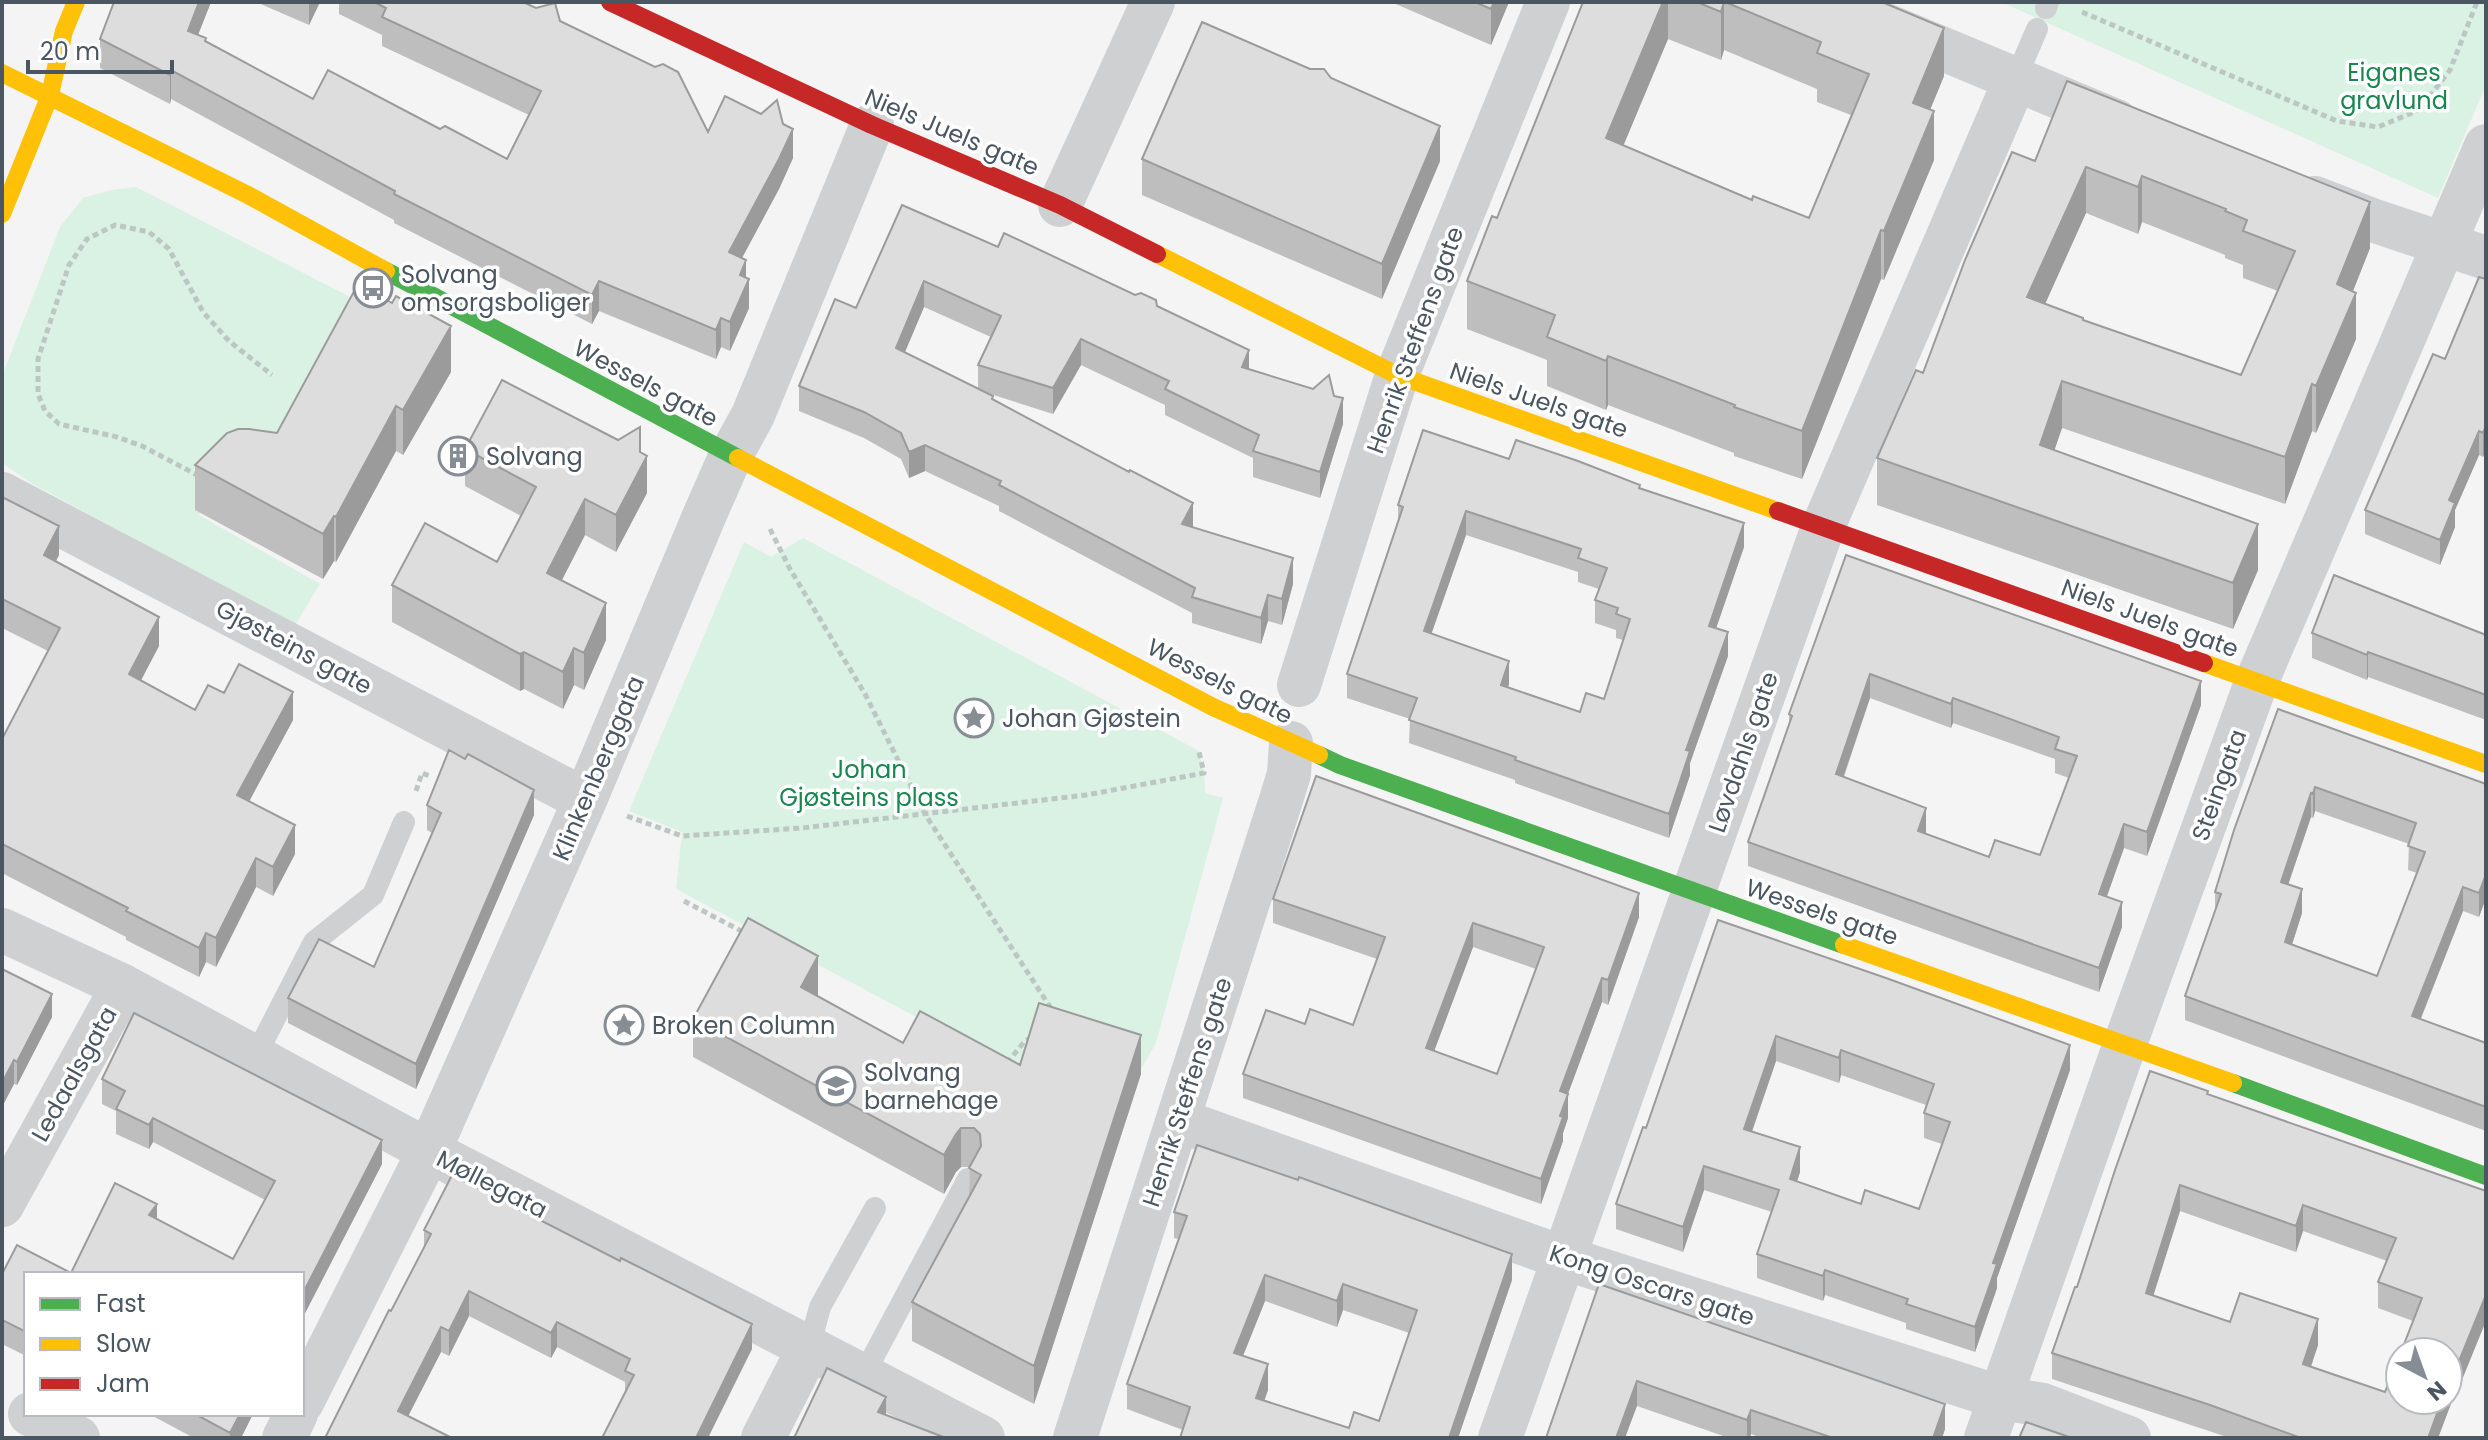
<svg xmlns="http://www.w3.org/2000/svg" width="2488" height="1440" viewBox="0 0 2488 1440" font-family="Poppins,sans-serif">
  <rect width="100%" height="100%" fill="#f4f4f4"/>
  <path fill="#d9f2e3" d="M2001 2H2486V85L2438 198Z
    M136 187 362 303 276 484 211 494 199 515 320 584 295 625 31 483 2 463V376L60 227 83 198 111 190Z
    M803 538 1199 751 1204 773 1205 793 1223 798 1156 1043 1137 1076 1025 1075 676 889 682 832 629 811 744 542 771 557Z"/>
  <g fill="none" stroke-linecap="round" stroke-linejoin="round">
    <path stroke="#bcc7c4" stroke-width="5" stroke-dasharray="6 4" stroke-linecap="butt" d="M2082 12 2337 121 2378 127 2419 110 2450 70 2477 2
      M199 476 142 446 117 437 59 424 45 411 38 394V359L69 265 87 239 115 225 149 232 169 249 203 312 229 341 272 375
      M770 529 790 569 865 694 925 814 1052 1010
      M416 791 422 773 432 777
      M627 816 682 836 802 828 1086 795 1204 773 1199 752
      M684 901 747 934
      M1007 1063 1024 1042 1030 1038"/>
    <path stroke="#ced0d2" stroke-width="22" d="M2046 8 2048 2
      M2016 78 2037 29
      M255 1057 314 942 373 895 404 822
      M809 1348 820 1307 875 1208
      M863 1376 968 1179"/>
    <path stroke="#ced0d2" stroke-width="44" d="M1830 2 2116 121
      M2315 198 2372 220 2486 258
      M1060 205 1153 2
      M2 494 585 800
      M1299 685 1397 375 1548 2
      M2 930 123 986 429 1151 983 1438
      M1178 1120 1564 1258 2002 1398 2043 1405 2129 1438
      M2 1205 123 986
      M302 1402 429 1151 585 800 705 514 731 455 753 415 872 125
      M30 1414 78 1438
      M284 1438 296 1414
      M763 1438 809 1348
      M1075 1438 1281 800 1289 774 1291 743
      M1500 1438 1823 527 2016 78
      M1986 1438 2125 1044 2256 683 2486 146"/>
    <path stroke="#4caf50" stroke-width="18" d="M386 271 738 458
      M1319 755 1340 765 1844 945
      M2233 1083 2486 1176"/>
    <path stroke="#ffc107" stroke-width="18" d="M2 73 248 195 386 271
      M2 214 50 95 64 31 76 2
      M1157 254 1397 375 1778 511
      M738 458 1213 707 1319 755
      M2204 663 2486 764
      M1844 945 2233 1083"/>
    <path stroke="#c62828" stroke-width="18" d="M610 2 872 125 1060 205 1157 254
      M1778 511 2204 663"/>
  </g>
  <path fill="#bebebf" fill-rule="evenodd" d="M211 2 198 35 206 41 313 99 440 129 507 159 529 115 382 46V35L339 14V2H523L560 21 708 132 793 158 779 189 742 258 746 278 749 308 730 351 721 347 716 359 599 311 592 324 394 223V220L171 99 170 104 100 68V39Z
    M256 2H320L309 25Z
    M1391 2H1509L1491 45Z
    M1583 2H1882L1944 76 1930 110 1934 160 1884 280 1881 279 1802 479 1734 456V453L1608 405 1606 410 1547 386V360L1467 329V281L1497 218ZM1668 39 1721 60 1724 50 1817 89V102L1851 115 1809 218 1752 200 1623 146Z
    M1310 69 1331 78 1440 161 1382 299 1142 195V159Z
    M2067 81 2370 248 2353 291 2356 339 2316 433 2312 431 2285 504 2062 428 2054 451 2258 570 2233 629 1877 505V458L2035 161ZM2086 213 2138 234 2142 222 2225 255V258L2243 265V278L2278 291 2241 375 2083 321 2045 304Z
    M998 247 1157 306 1249 369 1334 396 1343 424 1320 498 1253 477V458L1165 415V405L1081 365 1053 414 987 393 993 400 1193 528 1293 584 1282 625 1268 621 1261 644 1192 623V613L999 511V506L925 471 909 478 901 459 864 438 799 411V386L856 308ZM924 307 991 337 978 365V389L905 352Z
    M2486 279V450L2483 457 2479 455 2455 510V527L2440 565 2365 534V510Z
    M451 372 403 455 396 451 336 562 334 561 323 579 195 510V465L277 433Z
    M465 449 640 452 647 493 616 552 585 535 562 580 606 640 584 690 574 685 563 709 524 689 520 691 392 622V585L497 562 521 516 465 486Z
    M1509 459 1640 488 1744 547 1716 628 1728 656 1690 763V775L1669 838 1515 783V780L1409 743 1410 719 1347 698V674L1398 522V505ZM1466 535 1578 572V582L1599 589 1595 600V623L1616 630V638L1623 640 1604 699 1580 712 1508 687 1509 684 1431 634Z
    M2 497 59 555 56 561 159 646 141 680 195 710 224 693 293 720 249 801 295 854 273 896 256 887 216 967 206 962 199 977 126 940V937L2 873V739L48 651 2 628Z
    M1846 555 2201 705 2147 856 2124 848 2106 897 2122 927 2099 992 1748 866V842L1789 725V714ZM1870 698 1951 728 1953 723 2055 759V773L2069 778 2040 855 1989 857 1926 833 1844 777Z
    M2312 633 2486 635V720L2368 677 2367 680 2312 658Z
    M2278 709 2486 784V898L2479 917 2463 911 2421 1019 2486 1043V1131L2185 1020V996L2215 913V892ZM2315 811 2409 844 2408 870 2417 873 2377 976 2292 945 2302 913 2288 884 2311 817 2313 818Z
    M427 805 534 815 416 1089 288 1023V998L374 967 432 833 427 830Z
    M1273 899 1639 917 1608 1005 1602 1002 1568 1094V1118L1563 1133V1141L1541 1204 1243 1098V1074L1305 1024 1353 1025 1377 959 1273 923ZM1473 947 1536 969 1497 1074 1434 1051Z
    M1718 920 2070 1070 1997 1278V1288L1975 1352 1906 1329V1323L1825 1295 1823 1301 1757 1278V1254L1772 1212 1704 1190 1683 1252 1616 1229V1204L1646 1128ZM1776 1061 1839 1083 1841 1075 1926 1105 1924 1113V1138L1942 1144 1919 1209 1861 1204 1797 1181 1800 1172 1752 1132Z
    M2 969 52 1017 17 1085 14 1084 2 1107Z
    M818 994V996L903 1043 1020 1065 1141 1074 1034 1404 912 1341V1302L969 1197 970 1167H961L956 1172 944 1194 693 1057V1019Z
    M102 1079 382 1164 302 1319 26 1274V1356L2 1344V1274L71 1273 157 1219 233 1259 265 1200 153 1142 149 1149 116 1134V1111L102 1104Z
    M2208 1094 2486 1191 2453 1402 2452 1401 2438 1438H2230L2052 1379V1353ZM2180 1211 2296 1252 2303 1231 2387 1261 2378 1282V1308L2413 1321 2385 1392 2311 1367 2318 1345 2230 1322 2153 1295Z
    M1174 1212 1512 1280 1458 1438H1180L1183 1430 1127 1409V1384L1178 1239 1174 1238ZM1265 1301 1337 1327 1343 1310 1409 1333 1379 1421 1349 1428 1264 1401 1268 1390 1243 1356Z
    M424 1230 752 1349 625 1393V1382L557 1347 551 1358 469 1316 449 1356 441 1352 408 1416 325 1438 424 1247Z
    M1599 1284 1945 1429 1942 1438H1762L1751 1434 1750 1438H1729L1637 1406Z
    M149 1414H253L241 1438H194Z"/>
  <path fill="#9b9b9b" d="M199 2H211L188 60V31Z
    M309 2H320L309 25Z
    M1494 2H1509L1491 45V9Z
    M1663 2H1668V39L1606 187V138Z
    M1724 2V50L1721 60V12Z
    M1944 28V76L1913 151V103Z
    M171 70V99L170 104V75Z
    M1934 111V160L1884 280V231Z
    M1440 126V161L1382 299V264Z
    M793 129V158L779 189 729 282V252Z
    M2086 167V213L2027 344V297Z
    M2142 176V222L2138 234V187Z
    M2370 202V248L2337 331V284Z
    M1881 230V279L1802 479V431Z
    M746 260V285L749 279V308L730 351V322L740 275Z
    M599 281V311L592 324V295Z
    M924 281V307L896 373V348Z
    M2356 293V339L2316 433V386Z
    M721 318V347L716 359V330Z
    M451 326V372L403 455V410Z
    M1081 339V365L1053 414V388Z
    M1249 350V376L1242 367Z
    M1608 356V405L1606 410V361Z
    M2062 381V428L2040 492V445Z
    M2312 384V431L2285 504V457Z
    M1343 398V424L1320 498V472Z
    M396 406V451L336 562V517Z
    M2486 426V450L2483 457V433Z
    M2479 431V455L2455 510V527L2440 565V540L2449 500Z
    M925 445V471L909 478V452Z
    M647 456V493L616 552V515Z
    M585 499V535L547 609V573Z
    M1193 503V528L1182 524Z
    M1466 511V535L1424 655V631Z
    M334 516V561L323 579V534Z
    M1744 523V547L1709 649V626Z
    M2258 524V570L2233 629V583Z
    M59 526V555L44 584V555Z
    M1293 558V584L1282 625V599Z
    M1268 595V621L1261 644V618Z
    M606 603V640L584 690V653Z
    M159 617V646L129 703V674Z
    M1728 632V656L1690 763V775L1669 838V814L1686 750Z
    M574 648V685L563 709V672Z
    M524 652V689L520 691V654Z
    M2368 652V677L2367 680V655Z
    M1509 661V684L1501 708V685Z
    M1870 674V698L1836 798V774Z
    M2201 681V705L2147 856V832Z
    M293 692V720L237 824V795Z
    M1953 698V723L1951 728V704Z
    M2315 787V811L2313 818V794Z
    M534 790V815L416 1089V1064Z
    M2311 793V817L2281 906V882Z
    M1926 808V833L1918 855V831Z
    M2124 824V848L2099 919V894Z
    M295 825V854L273 896V867Z
    M256 858V887L216 967V938Z
    M2486 874V898L2479 917V893Z
    M2463 887V911L2412 1040V1016Z
    M2302 889V913L2285 966V942Z
    M1639 893V917L1608 1005V980Z
    M2122 902V927L2099 992V968Z
    M1473 923V947L1426 1073V1048Z
    M206 933V962L199 977V948Z
    M818 956V994L801 1025V987Z
    M1602 978V1002L1560 1115V1091Z
    M52 994V1017L17 1085V1062Z
    M1141 1035V1074L1034 1404V1366Z
    M1776 1036V1061L1744 1154V1129Z
    M2070 1045V1070L1997 1278V1288L1975 1352V1327L1993 1263Z
    M1841 1050V1075L1839 1083V1058Z
    M14 1060V1084L2 1107V1083Z
    M1568 1094V1118L1563 1133V1141L1541 1204V1179Z
    M153 1118V1142L149 1149V1125Z
    M961 1128V1167L956 1172 944 1194V1155L956 1134Z
    M382 1140V1164L302 1319V1295Z
    M1800 1147V1172L1790 1203V1179Z
    M1704 1166V1190L1683 1252V1227Z
    M2180 1185V1211L2146 1319V1293Z
    M157 1204V1228L149 1215Z
    M2303 1205V1231L2296 1252V1226Z
    M1512 1254V1280L1458 1438H1449Z
    M1825 1270V1295L1823 1301V1276Z
    M1265 1275V1301L1234 1378V1353Z
    M1343 1284V1310L1337 1327V1301Z
    M469 1291V1316L449 1356V1331Z
    M2486 1295V1321L2453 1402V1376Z
    M2318 1319V1345L2303 1390V1364Z
    M557 1322V1347L551 1358V1333Z
    M752 1324V1349L708 1438H696Z
    M441 1327V1352L398 1436V1411Z
    M1268 1364V1390L1256 1424V1398Z
    M2452 1375V1401L2438 1438H2428L2442 1400H2448V1384Z
    M1637 1381V1406L1625 1438H1616Z
    M886 1397V1422L878 1412Z
    M1945 1404V1429L1942 1438H1933Z
    M1751 1410V1434L1750 1438H1747V1420Z
    M240 1414H253L241 1438H230V1433Z"/>
  <path fill="#ddddde" stroke="#9b9b9b" stroke-width="2" fill-rule="evenodd" d="M114 2H199L188 31 206 38 205 41 313 99 328 70 440 129 445 126 507 159 541 91 382 17 386 8 374 2H523L536 8 555 3 560 21 655 67 663 64 678 72 708 132 725 96 761 114 777 100 783 124 793 129 779 159 729 252 746 260 740 275 749 279 730 322 721 318 716 330 599 281 592 295 394 194 395 191 171 70 170 75 100 39Z
    M1475 2H1494L1491 9Z
    M1583 2H1663L1606 138 1752 200 1753 196 1809 218 1869 74 1817 53 1821 42 1725 2H1882L1944 28 1913 103 1934 111 1884 231 1881 230 1802 431 1734 407 1735 405 1608 356 1606 361 1547 337 1555 315 1467 281 1492 216 1497 218Z
    M1697 2H1724L1721 12Z
    M1202 22 1310 69H1324L1331 78 1440 126 1382 264 1142 159Z
    M2067 81 2370 202 2337 284 2356 293 2316 386 2312 384 2285 457 2062 381 2040 445 2258 524 2233 583 1877 458 1916 370 1923 373 1965 260 2012 152 2035 161ZM2086 167 2138 187 2142 176 2226 209 2225 211 2247 220 2243 231 2295 251 2241 375 2083 320V318L2027 297Z
    M902 205 998 247 1004 233 1135 295 1141 293 1156 300 1157 306 1249 350 1242 367 1313 389 1329 375 1334 396 1343 398 1320 472 1253 451 1259 435 1165 389 1169 381 1081 339 1053 388 978 365 1001 316 924 281 896 348 993 396 992 399 1129 472 1130 470 1193 503 1182 524 1293 558 1282 599 1268 595 1261 618 1192 597 1195 588 999 485 1001 481 925 445 909 452 901 433 864 412 799 386 835 299 856 308Z
    M2479 277 2486 279V426L2483 433 2479 431 2449 500 2455 503 2440 540 2365 510 2433 354 2445 359Z
    M358 284 392 303 396 296 451 326 403 410 396 406 336 517 334 516 323 534 195 465 227 433 238 429H249L277 433Z
    M502 380 618 440 640 427V452L647 456 616 515 585 499 547 573 606 603 584 653 574 648 563 672 524 652 520 654 392 585 425 523 497 562 536 487 465 449Z
    M1423 430 1509 459 1516 440 1578 461 1640 485 1639 488 1744 523 1709 626 1728 632 1686 750 1690 751 1669 814 1515 760 1516 757 1409 720 1417 698 1347 674 1403 507 1398 505ZM1466 511 1581 549 1578 558 1607 568 1595 600 1618 608 1616 614 1630 619 1604 699 1586 693 1580 712 1501 685 1509 661 1424 631Z
    M2 497 59 526 44 555 159 617 129 674 195 710 208 685 224 693 239 664 293 692 237 795 295 825 273 867 256 858 216 938 206 933 199 948 126 911 128 908 2 844V739L60 628 2 599Z
    M1846 555 2201 681 2147 832 2124 824 2099 894 2122 902 2099 968 1748 842 1792 716 1789 714ZM1870 674 1951 704 1953 698 2059 737 2055 749 2077 756 2040 855 1995 840 1989 857 1918 831 1926 808 1836 774Z
    M2334 575 2486 635V695L2368 652 2367 655 2312 633Z
    M2278 709 2486 784V874L2479 893 2463 887 2412 1016 2486 1043V1107L2185 996 2221 894 2215 892 2234 830ZM2315 787 2416 823 2408 846 2425 852 2377 976 2285 942 2302 889 2281 882 2311 793 2313 794Z
    M449 750 465 759 468 754 534 790 416 1064 288 998 319 939 374 967 441 813 427 805Z
    M1316 776 1639 893 1608 980 1602 978 1560 1091 1568 1094 1560 1116 1563 1117 1541 1179 1243 1074 1266 1010 1305 1024 1310 1009 1353 1025 1385 937 1273 899ZM1473 923 1544 947 1497 1074 1426 1048Z
    M748 918 818 956 801 987 903 1043 920 1011 1020 1065 1039 1003 1141 1035 1034 1366 912 1302 981 1175 969 1168 981 1146 980 1134 974 1128H961L956 1134 944 1155 693 1019Z
    M1718 920 1886 978 2070 1045 1993 1263 1997 1264 1975 1327 1906 1304 1908 1299 1825 1270 1823 1276 1757 1254 1779 1190 1704 1166 1683 1227 1616 1204 1643 1127 1646 1128ZM1776 1036 1839 1058 1841 1050 1934 1084 1924 1113 1950 1122 1919 1209 1865 1190 1861 1204 1790 1179 1800 1147 1744 1129Z
    M2 969 52 994 17 1062 14 1060 2 1083Z
    M134 1013 382 1140 302 1295V1274H26V1332L2 1320V1274L17 1245 71 1273 115 1183 157 1204 149 1215 233 1259 275 1181 153 1118 149 1125 116 1109 125 1091 102 1079Z
    M2150 1071 2208 1091 2207 1094 2486 1191V1295L2453 1376 2452 1375 2448 1384V1352H2401L2422 1298 2378 1282 2396 1238 2303 1205 2296 1226 2180 1185 2146 1293 2230 1322 2240 1293 2318 1319 2303 1364 2385 1392 2400 1354V1400H2442L2428 1438H2301L2210 1405 2052 1353 2075 1287H2077L2115 1170Z
    M1197 1145 1298 1180 1299 1177 1512 1254 1449 1438H1180L1190 1407 1127 1384 1187 1216 1174 1212ZM1265 1275 1337 1301 1343 1284 1417 1310 1379 1421 1354 1412 1349 1428 1256 1398 1268 1364 1234 1353Z
    M452 1175 620 1261 621 1258 752 1324 696 1438H602L634 1375 625 1371 630 1359 557 1322 551 1333 469 1291 449 1331 441 1327 398 1411 452 1438H325L389 1310 391 1311 431 1234 424 1230Z
    M1599 1284 1945 1404 1933 1438H1833L1751 1410 1747 1420 1637 1381 1616 1438H1546Z
    M827 1368 886 1397 878 1412 946 1438H794Z
    M195 1414H240L230 1433Z
    M2026 1422 2072 1438H2019Z"/>
  <defs>
    <g id="bus-ring" transform="scale(2)"><circle r="9.5" fill="#fff" stroke="#868d94" stroke-width="1.5"/><path d="M-5-6H5V4H4V6H2V4H-2V6H-4V4H-5ZM-3.5-4V0h7V-4ZM-3.5 1.2v1.5H-2V1.2ZM2 1.2v1.5H3.5V1.2Z" fill="#868d94"/></g>
    <g id="building-ring" transform="scale(2)"><circle r="9.5" fill="#fff" stroke="#868d94" stroke-width="1.5"/><path d="M-4-6H4V6H1V3H-1V6H-4ZM-2.5-4.3h1.7v1.8h-1.7ZM.8-4.3h1.7v1.8H.8ZM-2.5-1h1.7V.8h-1.7ZM.8-1h1.7V.8H.8Z" fill="#868d94"/></g>
    <g id="sight-ring" transform="scale(2)"><circle r="9.5" fill="#fff" stroke="#868d94" stroke-width="1.5"/><path d="M0-6L1.8-2.2L6-1.7L2.9 1.2L3.7 5.4L0 3.3L-3.7 5.4L-2.9 1.2L-6-1.7L-1.8-2.2Z" fill="#868d94"/></g>
    <g id="school-ring" transform="scale(2)"><circle r="9.5" fill="#fff" stroke="#868d94" stroke-width="1.5"/><path d="M0-5L7-2L0 1L-7-2ZM-4 1L0 2.5L4 1V4Q0 6-4 4Z" fill="#868d94"/></g>
  </defs>
  <g fill-rule="evenodd">
    <use href="#bus-ring" x="373" y="288"/>
    <use href="#building-ring" x="458" y="456"/>
    <use href="#sight-ring" x="974" y="718"/>
    <use href="#sight-ring" x="624" y="1025"/>
    <use href="#school-ring" x="836" y="1086"/>
  </g>
  <g text-anchor="middle" dominant-baseline="central" stroke-width="7" stroke-linejoin="round" paint-order="stroke">
    <g font-size="24" fill="#17864f" stroke="#fff">
      <text x="2394" y="72">Eiganes<tspan x="2394" dy="28">gravlund</tspan></text>
      <text x="869" y="769">Johan<tspan x="869" dy="28">Gjøsteins plass</tspan></text>
    </g>
    <g font-size="24" fill="#4a5661" stroke="#fff">
      <text transform="translate(952 132) rotate(23)">Niels Juels gate</text>
      <text transform="translate(1415 340) rotate(-70)">Henrik Steffens gate</text>
      <text transform="translate(646 383) rotate(28)">Wessels gate</text>
      <text transform="translate(1539 400) rotate(19)">Niels Juels gate</text>
      <text transform="translate(2150 618) rotate(20)">Niels Juels gate</text>
      <text transform="translate(294 647) rotate(28)">Gjøsteins gate</text>
      <text transform="translate(1220 681) rotate(27)">Wessels gate</text>
      <text transform="translate(1743 752) rotate(-71)">Løvdahls gate</text>
      <text transform="translate(598 768) rotate(-67)">Klinkenberggata</text>
      <text transform="translate(2219 785) rotate(-70)">Steingata</text>
      <text transform="translate(1822 912) rotate(19)">Wessels gate</text>
      <text transform="translate(74 1074) rotate(-61)">Ledaalsgata</text>
      <text transform="translate(1187 1092) rotate(-72)">Henrik Steffens gate</text>
      <text transform="translate(492 1184) rotate(27)">Møllegata</text>
      <text transform="translate(1652 1285) rotate(18)">Kong Oscars gate</text>
    </g>
    <g font-size="24" fill="#4a5661" stroke="#fff" text-anchor="start">
      <text x="401" y="274">Solvang<tspan x="401" dy="28">omsorgsboliger</tspan></text>
      <text x="486" y="456">Solvang</text>
      <text x="1002" y="718">Johan Gjøstein</text>
      <text x="652" y="1025">Broken Column</text>
      <text x="864" y="1072">Solvang<tspan x="864" dy="28">barnehage</tspan></text>
    </g>
  </g>
  <rect width="2488" height="1440" fill="none" stroke="#4a5661" stroke-width="8"/>
  <rect x="24" y="1272" width="280" height="144" fill="#ffffff" stroke="#b7bbc0" stroke-width="2"/>
  <rect x="40" y="1298" width="40" height="12" fill="#4caf50" stroke="#b7bbc0" stroke-width="2"/>
  <text x="96" y="1312" font-size="24" fill="#4a5661">Fast</text>
  <rect x="40" y="1338" width="40" height="12" fill="#ffc107" stroke="#b7bbc0" stroke-width="2"/>
  <text x="96" y="1352" font-size="24" fill="#4a5661">Slow</text>
  <rect x="40" y="1378" width="40" height="12" fill="#c62828" stroke="#b7bbc0" stroke-width="2"/>
  <text x="96" y="1392" font-size="24" fill="#4a5661">Jam</text>
  <g transform="translate(2424 1376) rotate(139)"><circle r="38" fill="#ffffff" stroke="#b7bbc0" stroke-width="2"/>
  <path d="M0-6L14 30L0 20L-14 30Z" fill="#868d94"/>
  <text y="-12" font-size="22" font-weight="bold" text-anchor="middle" fill="#4a5661">N</text>
  </g>
  <path d="M28 60v12h144v-12" fill="none" stroke="#4a5661" stroke-width="4"/>
  <text x="40" y="60" font-size="24" fill="#4a5661" stroke="#ffffff" stroke-width="6" paint-order="stroke">20 m</text>
</svg>
